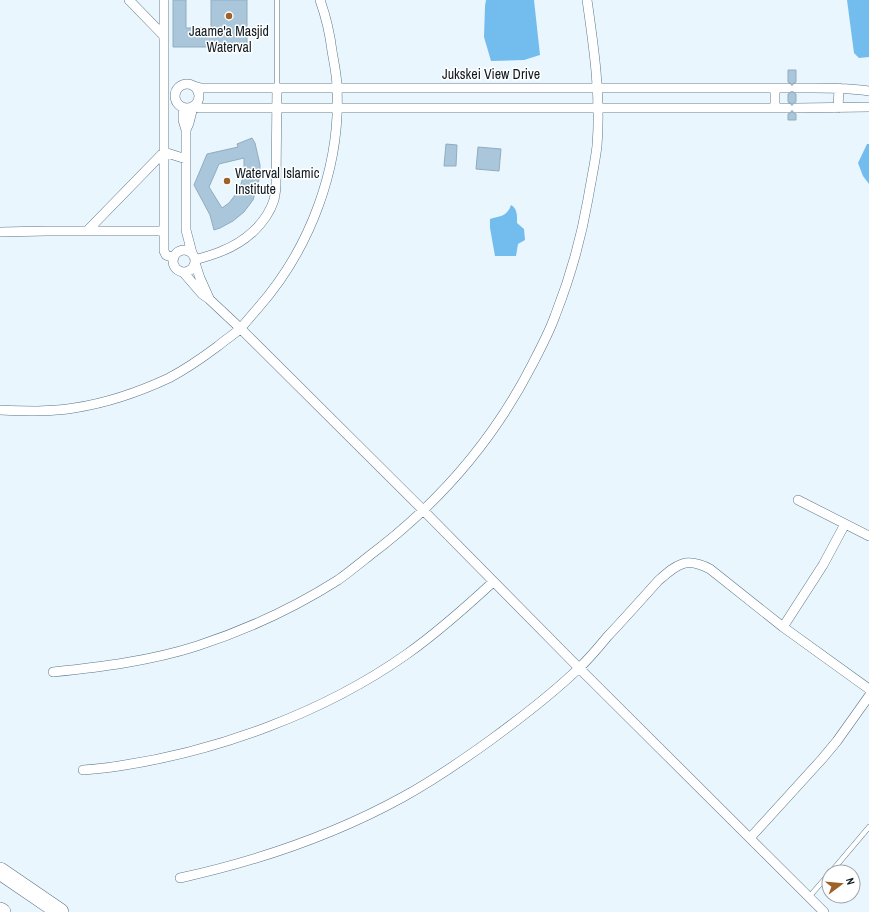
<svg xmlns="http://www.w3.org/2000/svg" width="869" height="912" viewBox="0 0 869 912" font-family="'Archivo Narrow',sans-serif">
  <rect width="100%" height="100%" fill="#eaf6fe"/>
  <path fill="#72bcee" d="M486 0H534L540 55 524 60 491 61 484 37 485 6Z
    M847 0H869V57L859 58 854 53Z
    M867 144H869V184L863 176 858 163Z
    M511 205C518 209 517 217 517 223L524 229 525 240 518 244 516 256H495L490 228V219C500 216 507 217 511 205Z"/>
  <path fill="#aac6da" stroke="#90acbf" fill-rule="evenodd" d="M173 0H186V28H211V0H247V47H173Z
    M788 70H796V82L792 84 788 82Z
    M792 92 796 94V102L792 104 788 102V94Z
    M792 112 796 114V120H788V114Z
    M252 138 255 143 260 165V176L253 200 244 212 233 221 220 228 214 230 210 215 194 185 207 154 238 147 237 144ZM244 158V174L240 187 236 194 229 203 222 208 209 187 219 164Z
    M446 144 457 145 456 166H444Z
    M478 147 501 149 499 171 476 169Z"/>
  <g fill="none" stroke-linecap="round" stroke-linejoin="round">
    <g stroke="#5c7688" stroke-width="5.5">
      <path id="service" d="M277 88V0
        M831 872 869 827
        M809 897 829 874"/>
    </g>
    <g stroke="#5c7688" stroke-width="10">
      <path id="minor" d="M129 0 164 36
        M164 0V251L166 255 174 258
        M175 96a12 12 0 1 1 24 0a12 12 0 1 1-24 0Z
        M194 86 201 88H788
        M775 88V108
        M796 88C821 88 845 87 869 91
        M195 105 199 108H788
        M183 108V120L186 130V230L192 253
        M796 108 869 107
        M838 108 839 88
        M186 130 189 123 193 107
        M87 231 164 152 186 159
        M0 232 47 231H164
        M173 261a11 11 0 1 1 22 0a11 11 0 1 1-22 0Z
        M195 260C204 257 213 255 222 251 245 242 266 224 274 200 275 195 276 190 276 185L277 88
        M195 263 200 278 209 298
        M183 272 202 294 209 299 240 328 424 511 579 668 824 912
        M0 410C25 411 50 412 74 408 107 403 139 392 169 378 186 369 202 358 218 346 225 340 233 335 240 329 246 322 252 315 258 308 310 249 341 167 337 88 337 76 334 63 332 51 330 34 326 17 320 0
        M798 500 869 536
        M783 627 823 565 845 524
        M53 672C101 667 150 661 197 646 246 630 294 608 338 580 348 573 359 564 369 556 437 505 493 441 532 365 540 349 549 333 555 316 570 278 581 239 588 199 591 181 595 163 597 146 601 97 594 48 587 0
        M83 770C95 769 107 768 119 766 219 751 325 712 407 654 438 632 466 607 493 582
        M750 838 822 759 837 741 869 696
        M180 878C257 861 334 835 403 797 434 780 463 760 492 739 522 717 552 694 578 669 589 659 598 648 607 637 624 619 641 600 658 581 676 565 685 556 710 569L783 627 869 689"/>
    </g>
    <g stroke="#5c7688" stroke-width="18">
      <path id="motorway" d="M0 871 60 912
        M0 911 2 912"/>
    </g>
    <use href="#service" stroke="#fff" stroke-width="4.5"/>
    <use href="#minor" stroke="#fff" stroke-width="9"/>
    <use href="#motorway" stroke="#fff" stroke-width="17"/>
  </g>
  <g fill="#a06128" stroke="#fff" stroke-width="1.5">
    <circle cx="229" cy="16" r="4"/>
    <circle cx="227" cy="181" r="4"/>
  </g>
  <g text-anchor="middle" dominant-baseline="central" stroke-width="3" stroke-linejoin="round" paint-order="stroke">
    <g font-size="14" fill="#101a21" stroke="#fff">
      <text x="229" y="31">Jaame'a Masjid<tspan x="229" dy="16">Waterval</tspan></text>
      <text x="235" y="173" text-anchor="start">Waterval Islamic<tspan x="235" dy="16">Institute</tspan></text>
    </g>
    <g font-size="14" fill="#101a21" stroke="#fff">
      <text x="491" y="74">Jukskei View Drive</text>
    </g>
  </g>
  <g transform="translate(841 884) rotate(74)"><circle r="19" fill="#ffffff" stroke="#9fa3a6"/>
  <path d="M0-3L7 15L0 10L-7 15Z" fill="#a06128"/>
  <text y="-6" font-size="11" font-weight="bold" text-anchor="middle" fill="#101a21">N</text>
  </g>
</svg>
